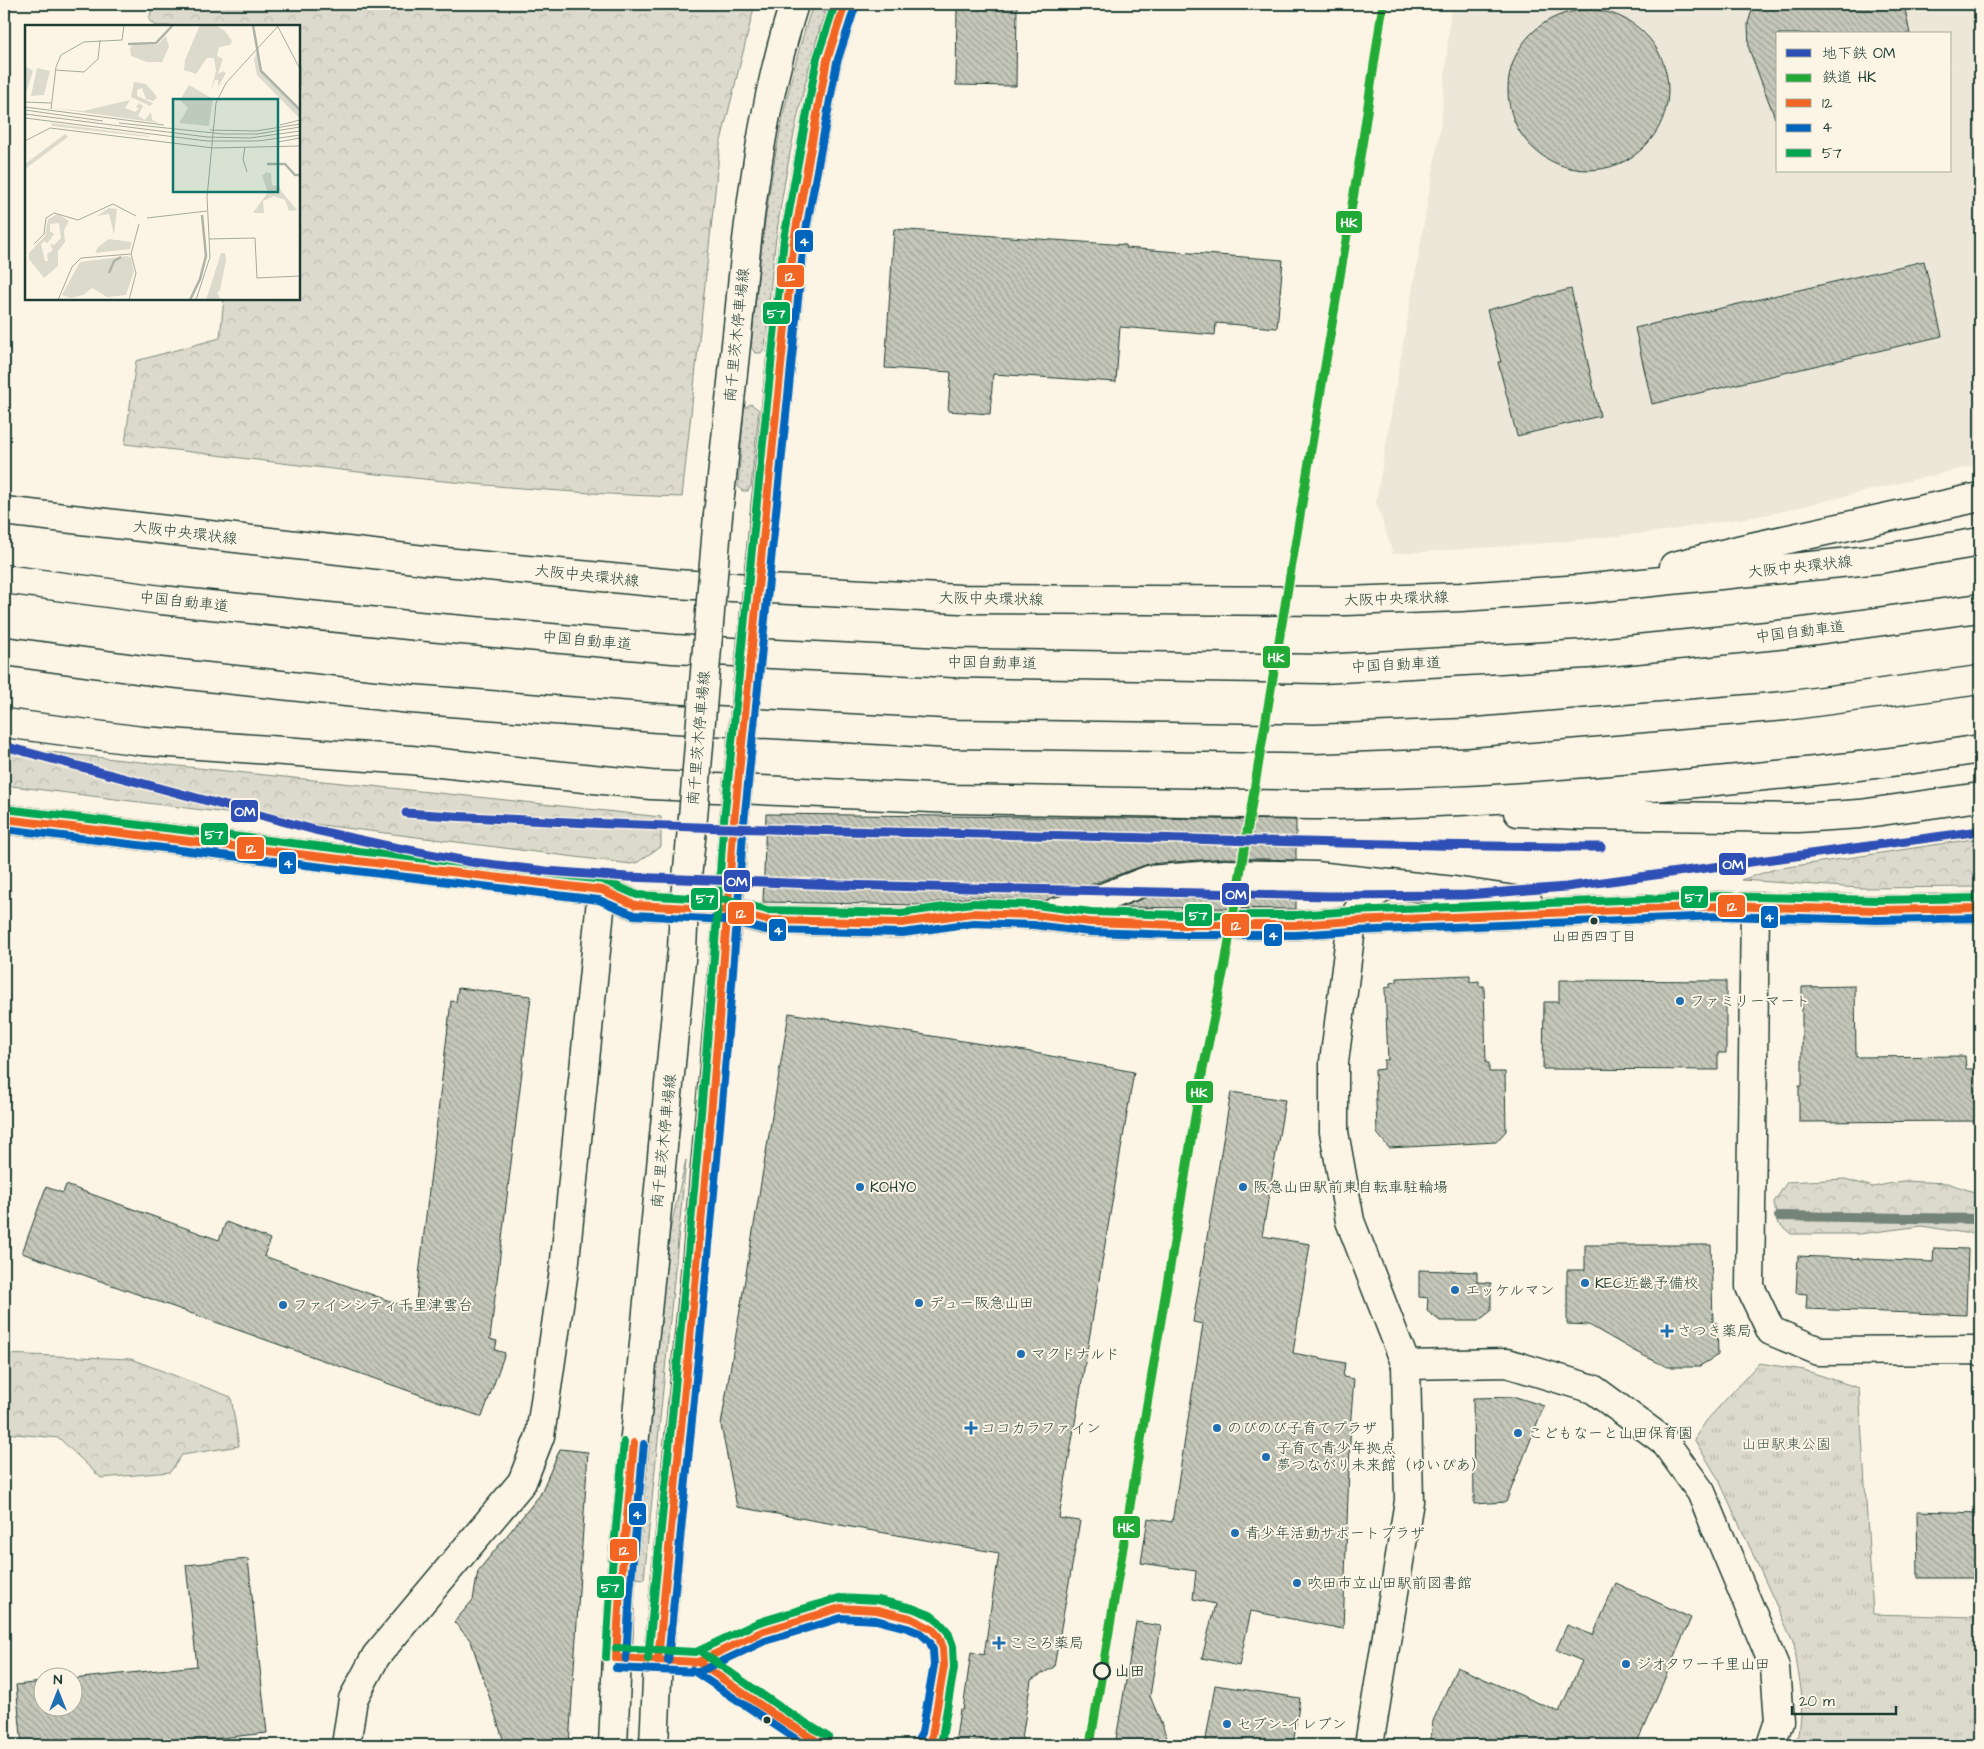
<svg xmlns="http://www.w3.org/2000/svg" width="1984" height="1749" viewBox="0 0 1984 1749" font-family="'Architects Daughter','Klee One',sans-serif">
  <defs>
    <pattern id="grass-dots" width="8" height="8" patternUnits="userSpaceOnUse" patternTransform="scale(1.25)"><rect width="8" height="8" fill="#dcdacc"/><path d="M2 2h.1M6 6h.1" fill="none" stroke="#bcbcb0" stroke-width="1.8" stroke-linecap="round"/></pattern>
    <pattern id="forest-crowns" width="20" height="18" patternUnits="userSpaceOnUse" patternTransform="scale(1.25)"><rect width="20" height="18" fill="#dcdacc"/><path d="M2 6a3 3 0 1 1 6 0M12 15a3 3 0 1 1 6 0" fill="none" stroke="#bcbcb0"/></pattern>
    <pattern id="park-tufts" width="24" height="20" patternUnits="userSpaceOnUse" patternTransform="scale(1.25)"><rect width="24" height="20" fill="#dcdacc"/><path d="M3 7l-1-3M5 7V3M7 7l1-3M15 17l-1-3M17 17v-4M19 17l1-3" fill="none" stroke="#bcbcb0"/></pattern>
    <pattern id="building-back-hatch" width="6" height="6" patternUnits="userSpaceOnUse" patternTransform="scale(1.25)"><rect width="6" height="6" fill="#c5c7b9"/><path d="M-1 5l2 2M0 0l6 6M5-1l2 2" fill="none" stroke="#9fa397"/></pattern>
  </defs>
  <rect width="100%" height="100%" fill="#fcf5e5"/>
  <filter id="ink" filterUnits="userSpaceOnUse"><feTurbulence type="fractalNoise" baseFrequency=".02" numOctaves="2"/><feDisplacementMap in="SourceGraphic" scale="10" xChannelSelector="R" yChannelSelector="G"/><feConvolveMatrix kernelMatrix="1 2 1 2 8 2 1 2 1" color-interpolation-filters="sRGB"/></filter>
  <g filter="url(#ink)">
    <path fill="#ece7d8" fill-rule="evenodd" d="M1451 4H1980V464L1771 514 1657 532 1536 544 1393 554 1376 502 1441 124ZM1778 34H1950V171H1778Z"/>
    <path fill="url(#grass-dots)" stroke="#7e8c80" d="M813 4H827C803 82 786 163 775 245 771 279 768 313 765 347L761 353H755L751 347C762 231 776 115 813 4Z
      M751 404 759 410 751 486 748 491H742L738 486 744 408Z
      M686 1160 644 1579 633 1578 665 1253Z"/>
    <path fill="url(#forest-crowns)" stroke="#7e8c80" d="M153 4H755L720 145 682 497C496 492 310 466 125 444L136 361 220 338 224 299H299V26H155L149 20Z
      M4 747C223 772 442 792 661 817V846L638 862 631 864 4 785Z
      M1980 838V887L1860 888 1741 880 1775 869Z
      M1845 1179 1873 1187 1903 1181 1947 1183 1980 1194V1233H1964L1922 1226 1859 1234H1791L1777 1222 1774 1202 1787 1182Z
      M4 1354 131 1359 231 1397 239 1446 182 1455 170 1472 101 1478 59 1438 4 1433Z"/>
    <path fill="url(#park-tufts)" stroke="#7e8c80" d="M1759 1363 1804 1370 1859 1388 1873 1614 1974 1617 1980 1627V1745H1797L1802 1696 1794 1644 1719 1480 1694 1439 1707 1420Z"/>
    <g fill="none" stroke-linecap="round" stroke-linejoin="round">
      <path stroke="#758479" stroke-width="10" d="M1779 1216 1980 1219"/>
    </g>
    <path fill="url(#building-back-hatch)" stroke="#1f3d34" d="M957 4H1017L1016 86 956 85Z
      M1754 4H1904L1910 34H1778V117L1775 118 1749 49 1748 23Z
      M1508 90a80 80 0 1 1 160 0a80 80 0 1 1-160 0Z
      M894 229 1126 245V248L1283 260 1277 328 1216 323 1215 335 1120 327 1116 382 993 374 990 414 948 411 951 372 885 368Z
      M1924 261 1942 336 1652 404 1635 328Z
      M1571 289 1600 416 1517 436 1498 362H1501L1487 310Z
      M766 814 1296 820V860L1224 858 1148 864 1045 901 972 897 920 905 763 902Z
      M1225 890 1296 891V909L1121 907 1152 895Z
      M1470 975V982L1479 981V986H1484L1486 1063H1489V1072H1505L1506 1131 1496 1142 1389 1148 1377 1133 1375 1070 1384 1069V1060H1388L1385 988 1390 987V983L1397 982V978Z
      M1559 980 1726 981V1053H1718V1070L1543 1069 1544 1002H1559Z
      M1855 986 1856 1057 1965 1056 1966 1069H1980V1121L1799 1122V1086H1802V987Z
      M458 988 531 996 490 1339 497 1341 495 1350 505 1353 482 1417 22 1253 46 1187 63 1193 66 1185 219 1240 226 1222 270 1239 264 1256 415 1310 451 1001 456 1002Z
      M789 1013 1025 1051 1134 1072 1059 1518 1080 1521 1054 1667 1031 1680 1021 1745H955L960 1709 963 1710 971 1652 984 1655 999 1553 737 1507 721 1425Z
      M1231 1092 1285 1100 1262 1236 1310 1244 1293 1353 1345 1363 1343 1377 1354 1379 1351 1416 1343 1629 1251 1611 1239 1666 1202 1658 1215 1604 1193 1599 1196 1571 1141 1563 1148 1518 1172 1522 1203 1324 1193 1322Z
      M1585 1245H1711L1713 1323H1717L1718 1355 1698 1367H1667L1636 1352 1589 1325 1567 1324V1270H1585Z
      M1934 1248 1968 1249 1966 1315 1806 1309 1807 1294 1796 1293 1798 1256 1933 1262Z
      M1419 1270 1477 1272V1282L1491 1283V1311L1478 1321H1440L1427 1311 1428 1298 1419 1297Z
      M1516 1397 1544 1406 1536 1426 1506 1502 1474 1504 1473 1398Z
      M560 1449 588 1452 569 1745H505L471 1641 454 1622 473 1600 478 1571 540 1495Z
      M1917 1511 1980 1513V1578H1918Z
      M248 1559 267 1733 155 1745H22L16 1685 42 1682V1706H72V1679L197 1666 186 1565Z
      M1616 1583 1691 1618 1636 1745H1430L1433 1721 1457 1667 1559 1712 1582 1661 1556 1650 1567 1625 1593 1635Z
      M1136 1622 1161 1626 1150 1696 1170 1745H1115Z
      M1215 1685 1300 1698 1293 1745H1205Z"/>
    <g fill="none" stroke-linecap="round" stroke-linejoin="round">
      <g stroke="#1f3d34" stroke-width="31">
        <path id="minor" d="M1755 908 1750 1287 1771 1331 1819 1351 1974 1350 1980 1352
          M346 1745 353 1699 376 1656 522 1482 540 1436 564 1270 602 890
          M1369 1745 1409 1501 1406 1365 1507 1363 1593 1389 1664 1441 1701 1492 1775 1668 1779 1721 1771 1745"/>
      </g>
      <g stroke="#1f3d34" stroke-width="31">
        <path id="tertiary" d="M1393 884C1369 894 1365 897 1352 921L1334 1062V1132L1350 1221 1406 1365"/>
      </g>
      <g stroke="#1f3d34" stroke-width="31">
        <path id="secondary" d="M765 514 794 240 827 60 845 4
          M718 515C725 449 732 382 739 316 749 211 762 105 794 4
          M613 1745 620 1591 682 950 684 907 692 829
          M654 1745 658 1660 700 1224 728 910 733 831"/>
      </g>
      <g stroke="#1f3d34" stroke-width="31">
        <path id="primary" d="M4 511 424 560 675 584 960 599 1345 601 1461 597 1582 589 1880 559 1980 542
          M1674 566 1738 550 1980 497
          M4 723 142 741 411 760 651 785 953 799 1310 805C1442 805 1574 795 1706 782 1798 773 1890 764 1980 749
          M1518 812 1577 815 1798 818 1860 814 1980 797
          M4 819 602 890 635 905 728 910 766 920 902 923 972 913 1035 915 1090 922 1179 925H1296L1352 921 1719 906 1877 910 1980 908
          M1056 912 1078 907 1149 880 1225 874 1316 876 1454 891 1528 902"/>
      </g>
      <g stroke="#1f3d34" stroke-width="31">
        <path id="motorway" d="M4 579 161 600 418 626 673 649 954 663 1322 669 1587 654 1787 634 1980 608
          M4 651 151 671 411 699 657 718 953 734 1315 739 1466 733 1785 706 1980 680"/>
      </g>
      <use href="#minor" stroke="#fcf5e5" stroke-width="28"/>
      <use href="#tertiary" stroke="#fcf5e5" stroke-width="28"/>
      <use href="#secondary" stroke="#fcf5e5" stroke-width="28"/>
      <use href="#primary" stroke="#fcf5e5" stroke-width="28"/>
      <use href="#motorway" stroke="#fcf5e5" stroke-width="28"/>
      <g stroke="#1f3d34" stroke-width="31" stroke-linecap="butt">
        <path id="secondary-bridge" d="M692 829 718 515
          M733 831 765 514"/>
      </g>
      <use href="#secondary-bridge" stroke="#fcf5e5" stroke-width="28"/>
      <g stroke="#fcf5e5" stroke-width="11">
        <path id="bus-1" d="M4 819 602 890 635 905 728 910 766 920 902 923 972 913 1035 915 1090 922 1179 925H1296L1352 921 1719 906 1877 910 1980 908
          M616 1658 620 1591 634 1443
          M616 1658 698 1662 761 1632 840 1608 877 1610 910 1618 932 1629 939 1637 943 1648 944 1666 932 1736 927 1745
          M658 1660C685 1384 715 1108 733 831L794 240 827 60 845 4
          M698 1662 775 1715 823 1745"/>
      </g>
      <g stroke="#fcf5e5" stroke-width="11">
        <path id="bus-2" d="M4 829 599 900 634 915 726 920 766 930 903 933 973 923 1034 925 1090 932 1179 935H1296L1353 931 1719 916 1877 920 1980 918
          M626 1659 630 1592 644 1444
          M668 1661C695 1385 725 1109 743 832L804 241 837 62 855 7
          M616 1668 699 1672 765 1641 841 1618 876 1620 907 1628 920 1633 930 1642 933 1650 934 1665 922 1733 918 1740
          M692 1670 805 1745"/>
      </g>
      <g stroke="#fcf5e5" stroke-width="11">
        <path id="bus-3" d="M5 809 603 880 637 895 730 900 767 910 901 913 972 903 1035 905 1091 912 1179 915H1296L1352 911 1719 896 1877 900 1980 898
          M616 1648 696 1652 757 1623 839 1598 878 1600 912 1608 930 1615 939 1622 948 1632 953 1646 954 1668 942 1738 938 1745
          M704 1654 780 1707 828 1737
          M606 1657 610 1590 624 1442
          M648 1659C675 1383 705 1107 723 830L784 239 817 58 835 4"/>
      </g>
      <use href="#bus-1" stroke="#f26522" stroke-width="8"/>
      <use href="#bus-2" stroke="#0065bd" stroke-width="8"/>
      <use href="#bus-3" stroke="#00a651" stroke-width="8"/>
      <g stroke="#fcf5e5" stroke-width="12">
        <path id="rail-1" d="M1090 1745 1203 1069 1225 964 1363 139 1383 4"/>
      </g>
      <use href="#rail-1" stroke="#21ab36" stroke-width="9"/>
      <g stroke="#fcf5e5" stroke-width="12">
        <path id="metro-1" d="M4 746 315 830 388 846 471 862 546 871 627 877 840 885 1329 896 1466 895 1566 887 1980 831
          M406 813C614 827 822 831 1030 835 1221 839 1411 847 1601 847"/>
      </g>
      <use href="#metro-1" stroke="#2e4fb5" stroke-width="9"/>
    </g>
  </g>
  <g fill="#1f3d34" stroke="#fcf5e5" stroke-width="2">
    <circle cx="1594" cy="921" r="4.5"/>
    <circle cx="767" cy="1720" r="4.5"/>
  </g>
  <g fill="#1f6fb2" stroke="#fcf5e5" stroke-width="2">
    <circle cx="1680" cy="1001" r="5"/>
    <circle cx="860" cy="1187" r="5"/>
    <circle cx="1243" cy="1187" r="5"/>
    <circle cx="1585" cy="1283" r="5"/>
    <circle cx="1455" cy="1290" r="5"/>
    <circle cx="919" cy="1303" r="5"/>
    <circle cx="283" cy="1305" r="5"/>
    <path d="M1664.5 1323.5h5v5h5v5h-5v5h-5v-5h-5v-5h5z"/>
    <circle cx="1021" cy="1354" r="5"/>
    <path d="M968.5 1420.5h5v5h5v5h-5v5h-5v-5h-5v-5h5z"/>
    <circle cx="1217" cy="1428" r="5"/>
    <circle cx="1518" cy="1433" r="5"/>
    <circle cx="1266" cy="1457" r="5"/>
    <circle cx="1235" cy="1533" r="5"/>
    <circle cx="1297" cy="1583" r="5"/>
    <path d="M996.5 1635.5h5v5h5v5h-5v5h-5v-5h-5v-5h5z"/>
    <circle cx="1626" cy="1664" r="5"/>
    <circle cx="1227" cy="1724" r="5"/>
  </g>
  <circle fill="#fcf5e5" stroke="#1f3d34" stroke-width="2.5" cx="1102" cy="1671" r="8"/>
  <g text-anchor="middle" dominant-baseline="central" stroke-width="4" stroke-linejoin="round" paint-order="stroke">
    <g font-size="14" fill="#1f3d34" stroke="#fcf5e5">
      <text x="1594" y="937">山田西四丁目</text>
    </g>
    <g font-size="15" fill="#1f3d34" stroke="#fcf5e5">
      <text transform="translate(737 335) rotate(-84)">南千里茨木停車場線</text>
      <text transform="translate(185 533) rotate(7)">大阪中央環状線</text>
      <text transform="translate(1800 567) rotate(-6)">大阪中央環状線</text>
      <text transform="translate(587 576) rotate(6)">大阪中央環状線</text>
      <text transform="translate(991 599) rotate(1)">大阪中央環状線</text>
      <text transform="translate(1396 599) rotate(-2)">大阪中央環状線</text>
      <text transform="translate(184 602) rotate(6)">中国自動車道</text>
      <text transform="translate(1800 632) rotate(-7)">中国自動車道</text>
      <text transform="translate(587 641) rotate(5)">中国自動車道</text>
      <text transform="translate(992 663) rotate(1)">中国自動車道</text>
      <text transform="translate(1396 665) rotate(-3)">中国自動車道</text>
      <text transform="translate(699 738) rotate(-85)">南千里茨木停車場線</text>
      <text transform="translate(664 1141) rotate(-84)">南千里茨木停車場線</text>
    </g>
    <g font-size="15" fill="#1f3d34" stroke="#fcf5e5" text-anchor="start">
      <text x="1690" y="1001">ファミリーマート</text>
      <text x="870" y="1187">KOHYO</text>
      <text x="1253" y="1187">阪急山田駅前東自転車駐輪場</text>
      <text x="1595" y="1283">KEC近畿予備校</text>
      <text x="1465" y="1290">エッケルマン</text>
      <text x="929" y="1303">デュー阪急山田</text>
      <text x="293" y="1305">ファインシティ千里津雲台</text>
      <text x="1677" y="1331">さつき薬局</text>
      <text x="1031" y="1354">マクドナルド</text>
      <text x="981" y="1428">ココカラファイン</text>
      <text x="1227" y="1428">のびのび子育てプラザ</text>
      <text x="1528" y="1433">こどもなーと山田保育園</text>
      <text x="1276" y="1448">子育て青少年拠点<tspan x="1276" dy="17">夢つながり未来館（ゆいぴあ）</tspan></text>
      <text x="1245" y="1533">青少年活動サポートプラザ</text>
      <text x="1307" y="1583">吹田市立山田駅前図書館</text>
      <text x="1009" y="1643">こころ薬局</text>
      <text x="1636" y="1664">ジオタワー千里山田</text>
      <text x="1237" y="1724">セブン-イレブン</text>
    </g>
    <g font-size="15" fill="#455c52" stroke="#fcf5e5">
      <text x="1786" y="1444">山田駅東公園</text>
    </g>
    <g font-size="15" font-weight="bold" fill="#1f3d34" stroke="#fcf5e5" text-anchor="start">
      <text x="1115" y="1671">山田</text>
    </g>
  </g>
  <g transform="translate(25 25)">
    <rect width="275" height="275" fill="#fcf5e5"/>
    <path d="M175 0H190L199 5 207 16 205 20 194 22 192 31 198 34 193 49 198 46 201 48 193 62V55H190L186 66 191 46 189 33H182L171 49 159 45 160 35ZM141 11 144 22 137 37H122L106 31 105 23 108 19 132 20ZM232 27 236 46 275 86V94L232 50 229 34ZM109 57 121 59 129 68 132 73 128 76 121 74 117 63 112 65V71L128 78 125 81 106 72ZM164 60 188 74 184 101 154 98 163 83 155 75ZM105 75 100 83 110 87 114 84 111 82 114 78 118 81 113 91 120 95 126 87 127 95 134 98 28 83 58 86ZM26 98 124 111V112L27 101ZM40 109 43 112 0 144V139ZM254 160 256 166 272 185 264 186 260 175 246 170 249 161ZM84 183 92 184 89 210 84 189 72 191ZM33 189 44 196 39 205 40 217 33 226V241L19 253 4 234V228L20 211 23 194ZM34 198 36 213 29 220 25 219 28 225 22 229 23 236H20L16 219 20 216 22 219 29 209 25 206V199ZM196 228H200L201 236 195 265 192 268 196 275H181Z" fill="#dcdacc" fill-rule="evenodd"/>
    <path d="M241 147 246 148 247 160 254 163 252 170 238 176 239 188H228L243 167 237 151ZM84 214 107 217 105 224 70 228 73 222ZM102 231 106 233 109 246 101 270 82 272 67 263 58 270 46 273 37 270 55 237Z" fill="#dcdacc"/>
    <path d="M0 41 8 46 1 68H0ZM12 43 25 46 19 70 6 71Z" fill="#dcdacc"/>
    <path fill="none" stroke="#aeb3a7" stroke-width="2.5" d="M228 0 236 46 275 85M103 19 131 18 148 0M242 139H260L270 150H275M84 248 89 236 96 232M165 275 175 254 181 231 177 190"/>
    <path fill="none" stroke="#a4ab9e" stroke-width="1" d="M252 0 275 44M30 45 59 47 73 34 75 15M0 77 26 78M0 82 139 100M26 84 31 42 36 30 59 17 97 15 99 0M0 85 78 96M0 89 182 112 225 113 275 106M0 93 182 116H233L275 110M94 98 198 109H232L275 102M255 100 275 95M185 105 231 106 275 99M0 116 25 103 188 123 275 121M253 117 275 113M220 122 218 134 222 147M122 193 182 186M184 214 230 213 232 253 275 251M9 219 19 209 21 193 29 188 53 195 88 179 111 191M106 229 114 199M33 275 47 242 56 233 106 229M104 275 111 248 106 229M171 275 185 232 182 172 191 78 201 58 254 0"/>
    <path fill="#0f766e" fill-opacity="0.15" stroke="#0f766e" stroke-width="2.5" d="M148 74H253V167H148Z"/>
    <rect width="275" height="275" fill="none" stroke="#1f3d34" stroke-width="2.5"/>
  </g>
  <g stroke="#fcf5e5" stroke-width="2">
    <rect x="1335" y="210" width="28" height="24" rx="5" fill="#21ab36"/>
    <rect x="794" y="229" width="20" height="24" rx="5" fill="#0065bd"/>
    <rect x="776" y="264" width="29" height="24" rx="5" fill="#f26522"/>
    <rect x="762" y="301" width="29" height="24" rx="5" fill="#00a651"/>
    <rect x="1262" y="645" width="29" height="24" rx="5" fill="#21ab36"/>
    <rect x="230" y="799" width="29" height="24" rx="5" fill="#2e4fb5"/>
    <rect x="200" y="822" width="29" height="24" rx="5" fill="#00a651"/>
    <rect x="236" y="836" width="29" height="24" rx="5" fill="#f26522"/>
    <rect x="278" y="851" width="19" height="24" rx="5" fill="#0065bd"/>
    <rect x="1718" y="852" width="29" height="24" rx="5" fill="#2e4fb5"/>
    <rect x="723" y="869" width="28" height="24" rx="5" fill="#2e4fb5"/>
    <rect x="1221" y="882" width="29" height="24" rx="5" fill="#2e4fb5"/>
    <rect x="1680" y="885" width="29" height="24" rx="5" fill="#00a651"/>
    <rect x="690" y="887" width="29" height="24" rx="5" fill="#00a651"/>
    <rect x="1717" y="894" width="29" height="24" rx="5" fill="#f26522"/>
    <rect x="727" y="901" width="28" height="24" rx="5" fill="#f26522"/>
    <rect x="1184" y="903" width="29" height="24" rx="5" fill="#00a651"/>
    <rect x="1760" y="905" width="19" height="24" rx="5" fill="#0065bd"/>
    <rect x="1221" y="913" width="29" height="24" rx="5" fill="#f26522"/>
    <rect x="768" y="918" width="19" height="24" rx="5" fill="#0065bd"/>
    <rect x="1263" y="923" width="20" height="24" rx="5" fill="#0065bd"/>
    <rect x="1185" y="1080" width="29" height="24" rx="5" fill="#21ab36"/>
    <rect x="628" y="1502" width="19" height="24" rx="5" fill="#0065bd"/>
    <rect x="1112" y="1515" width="29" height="24" rx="5" fill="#21ab36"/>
    <rect x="609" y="1538" width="29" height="24" rx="5" fill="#f26522"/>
    <rect x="596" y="1575" width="29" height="24" rx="5" fill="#00a651"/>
  </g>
  <g font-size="14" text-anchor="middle" font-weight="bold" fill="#fff">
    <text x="1349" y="227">HK</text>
    <text x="804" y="246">4</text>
    <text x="790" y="281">12</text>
    <text x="776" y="318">57</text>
    <text x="1276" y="662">HK</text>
    <text x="245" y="816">OM</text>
    <text x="214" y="839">57</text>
    <text x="251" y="853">12</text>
    <text x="288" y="868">4</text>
    <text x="1733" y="869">OM</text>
    <text x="737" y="886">OM</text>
    <text x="1236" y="899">OM</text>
    <text x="1694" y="902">57</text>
    <text x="705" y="903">57</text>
    <text x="1732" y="911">12</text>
    <text x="741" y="918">12</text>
    <text x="1198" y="920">57</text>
    <text x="1769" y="922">4</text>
    <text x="1236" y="930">12</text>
    <text x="778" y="935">4</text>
    <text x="1273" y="940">4</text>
    <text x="1199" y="1097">HK</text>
    <text x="637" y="1519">4</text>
    <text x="1126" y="1532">HK</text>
    <text x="624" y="1555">12</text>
    <text x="610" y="1592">57</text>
  </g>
  <rect width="1984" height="1749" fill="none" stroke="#fcf5e5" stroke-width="20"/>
  <rect x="10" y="10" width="1964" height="1729" fill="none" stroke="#1f3d34" stroke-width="2" filter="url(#ink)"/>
  <rect x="1776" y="32" width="175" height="140" fill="#fcf5e5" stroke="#a4ab9e"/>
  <rect x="1786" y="49" width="25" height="8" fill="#2e4fb5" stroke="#a4ab9e"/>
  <text x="1822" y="58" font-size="15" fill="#1f3d34">地下鉄 OM</text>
  <rect x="1786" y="74" width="25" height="8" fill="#21ab36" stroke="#a4ab9e"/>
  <text x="1822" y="82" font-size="15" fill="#1f3d34">鉄道 HK</text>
  <rect x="1786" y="99" width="25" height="8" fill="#f26522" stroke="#a4ab9e"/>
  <text x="1822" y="108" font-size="15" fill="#1f3d34">12</text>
  <rect x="1786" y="124" width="25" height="8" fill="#0065bd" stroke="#a4ab9e"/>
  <text x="1822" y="132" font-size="15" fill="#1f3d34">4</text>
  <rect x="1786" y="149" width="25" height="8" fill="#00a651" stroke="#a4ab9e"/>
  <text x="1822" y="158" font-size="15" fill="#1f3d34">57</text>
  <g transform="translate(58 1692)"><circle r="24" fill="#fcf5e5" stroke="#a4ab9e"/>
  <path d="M0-4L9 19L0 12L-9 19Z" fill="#1f6fb2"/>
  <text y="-8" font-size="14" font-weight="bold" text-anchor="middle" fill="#1f3d34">N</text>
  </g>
  <path d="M1792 1706v8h104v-8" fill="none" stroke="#1f3d34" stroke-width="2.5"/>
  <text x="1799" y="1706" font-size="15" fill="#1f3d34" stroke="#fcf5e5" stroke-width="4" paint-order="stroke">20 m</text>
</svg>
